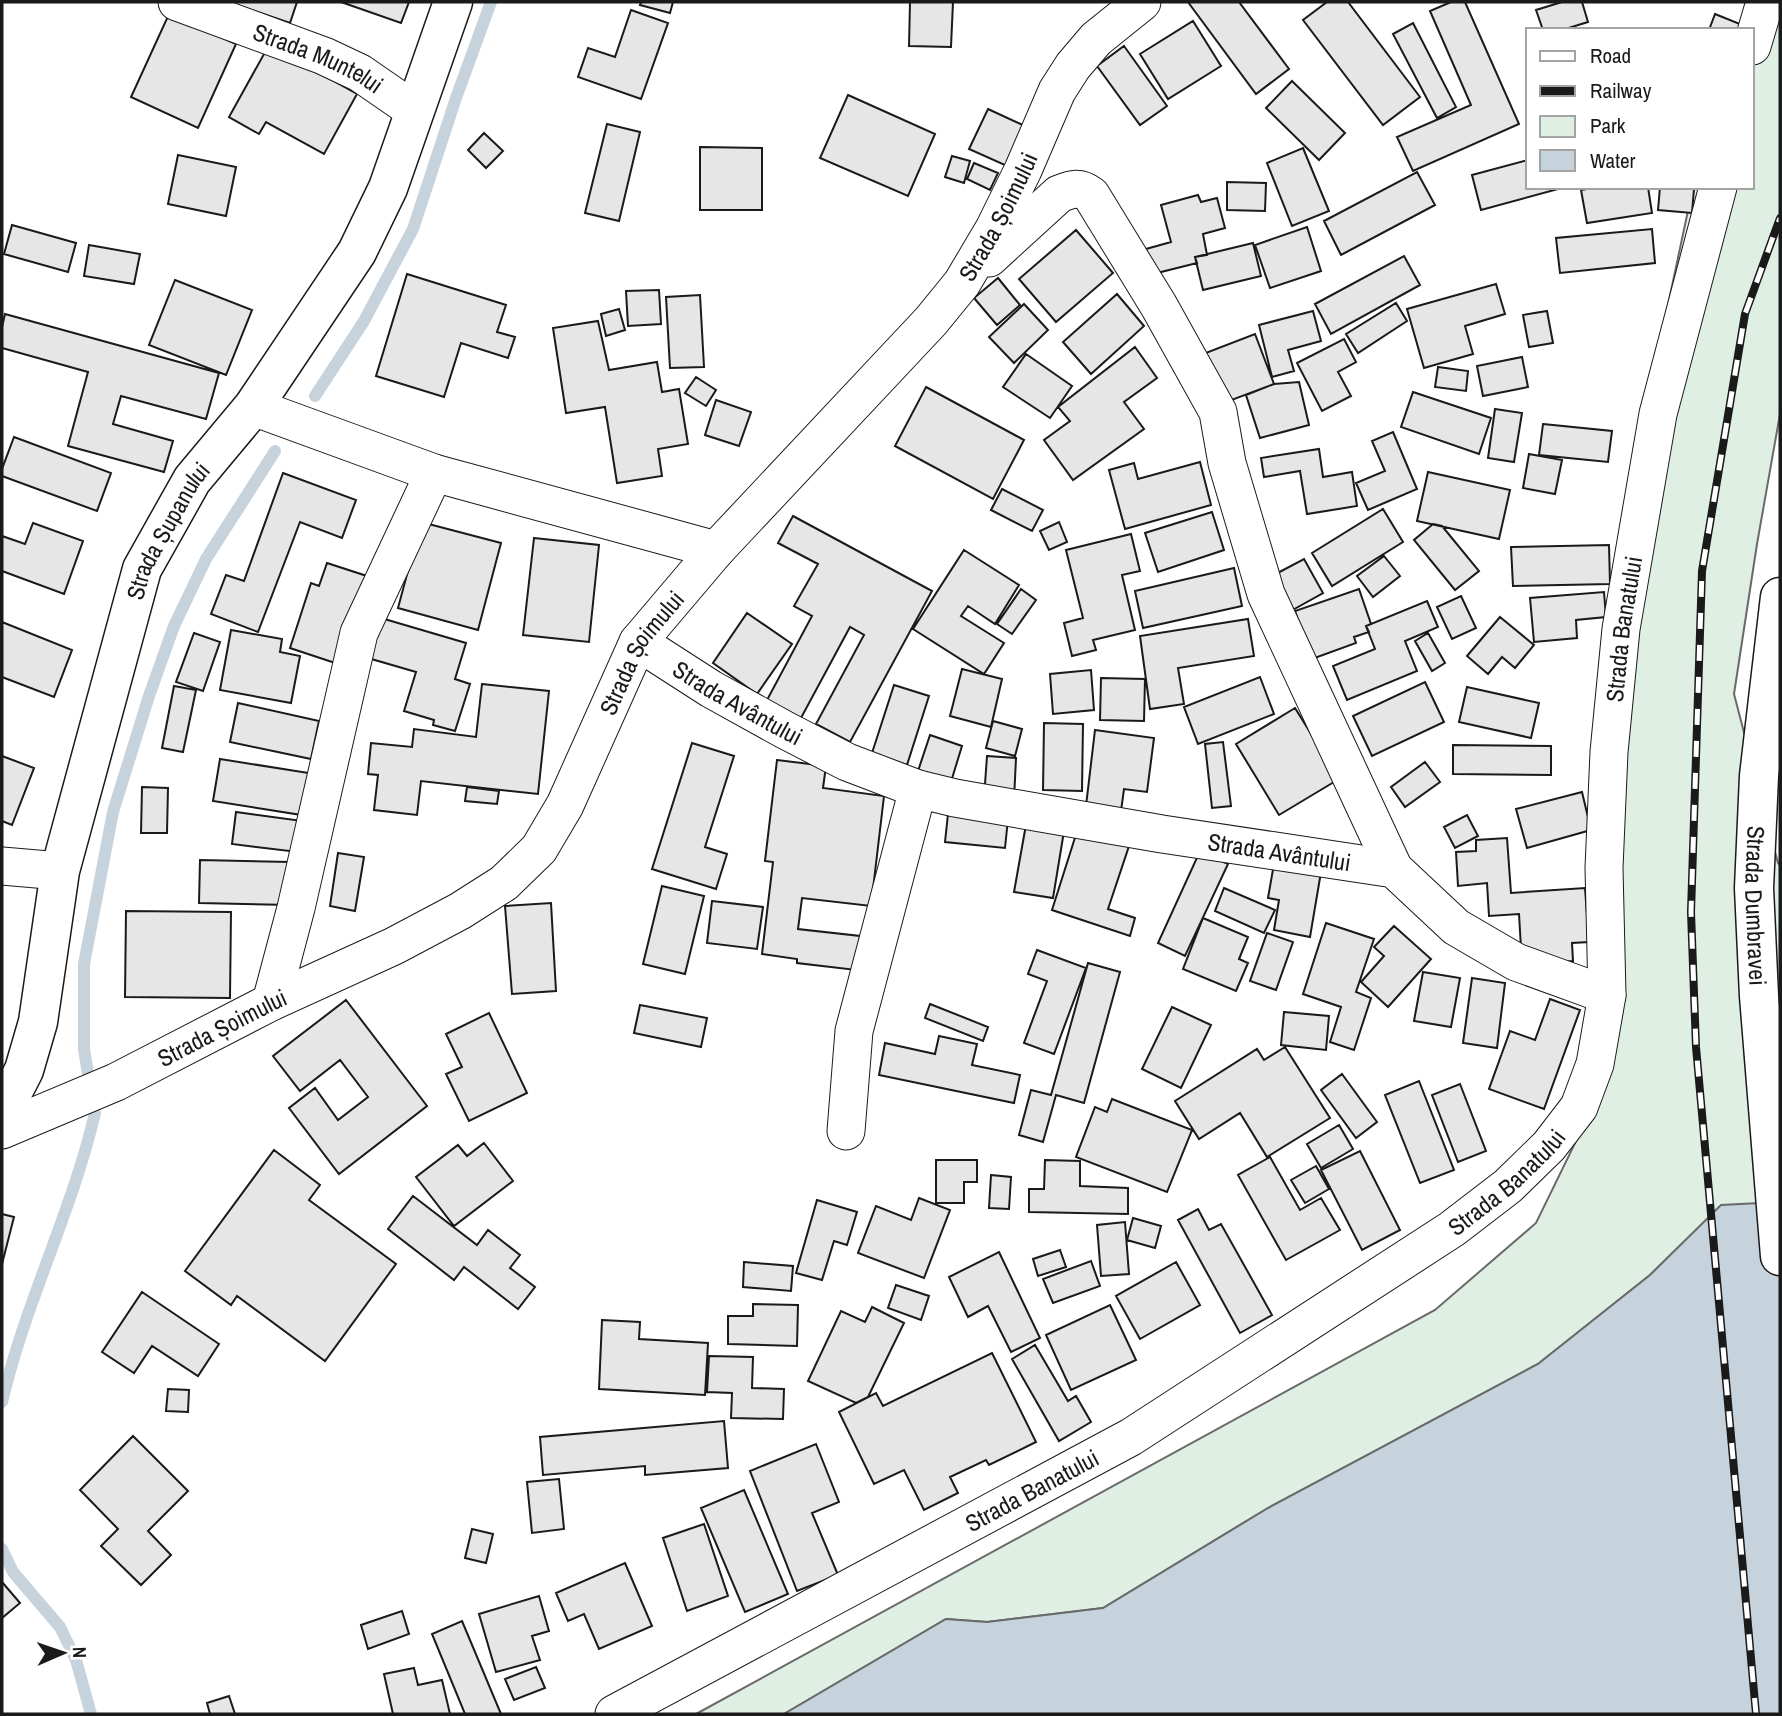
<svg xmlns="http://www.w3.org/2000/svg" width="1782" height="1716" viewBox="0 0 1782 1716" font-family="'Archivo Narrow',sans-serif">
  <rect width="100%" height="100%" fill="#fff"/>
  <path fill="#e0efe3" stroke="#6a6a6a" stroke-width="2" d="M1780 2V414L1757 544 1734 694 1778 863 1780 865V1202L1721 1206 1650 1275 1538 1364 1268 1508 1103 1608 987 1622 946 1619 784 1714H696L1435 1310 1536 1223 1604 1084 1648 399 1693 187H1752V30Z"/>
  <path fill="#c6d2dc" stroke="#6a6a6a" stroke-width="2" d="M1780 1202V1714H784L946 1619 987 1622 1103 1608 1268 1508 1538 1364 1650 1275 1721 1205Z"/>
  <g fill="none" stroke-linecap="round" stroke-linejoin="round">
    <path stroke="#c6d2dc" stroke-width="12" d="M315 396 364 321 413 229 456 98 491 2
      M88 1074 84 1049V964L113 812 149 696 174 626 206 559 275 451
      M2 1402C25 1303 72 1212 95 1113
      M2 1549 13 1572 60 1627 76 1660 91 1714"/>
  </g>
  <path fill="#e6e6e6" stroke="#1a1a1a" stroke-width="2" d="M228 2H297L290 23Z
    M341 2H409L401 23Z
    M641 2H673L670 13 640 5Z
    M910 2H953L951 47 909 46Z
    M1188 2H1239L1289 69 1256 94Z
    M1327 2H1348L1420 97 1383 125 1303 20Z
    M1451 2H1465L1519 124 1413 171 1397 137 1471 105 1430 11Z
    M1562 2H1582L1588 22 1562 30H1543L1536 10Z
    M631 10 668 23 641 99 578 77 588 48 615 57Z
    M169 14 236 44 198 128 131 97Z
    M1715 14 1740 24 1738 30H1709Z
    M1193 21 1221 66 1168 99 1140 54Z
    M1413 23 1456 107 1437 118 1393 34Z
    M269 45 357 94 324 154 266 122 259 134 229 117Z
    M1124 46 1167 106 1140 125 1097 66Z
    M1292 81 1345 133 1319 160 1266 108Z
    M848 95 935 134 908 196 820 158Z
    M988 109 1025 126 1007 166 969 149Z
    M607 124 640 132 619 221 585 213Z
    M484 133 503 151 486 168 468 150Z
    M700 147 762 148V210H700Z
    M1303 148 1329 211 1292 226 1267 163Z
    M178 155 236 167 226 216 168 204Z
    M952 156 970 161 964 183 945 177Z
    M1528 160V187H1558V189L1481 210 1472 175Z
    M974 163 998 173 990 190 967 179Z
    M1417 172 1435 205 1341 255 1324 221Z
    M1227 182 1266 183 1265 211 1227 210Z
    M1599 187H1648L1652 213 1587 223 1581 190Z
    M1660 187 1694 189 1692 213 1658 210Z
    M1198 195 1201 202 1217 198 1225 228 1203 234 1207 255 1195 257 1197 263 1153 274 1146 249 1171 242 1161 205Z
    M12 225 76 243 68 272 4 254Z
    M1307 227 1321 271 1270 288 1255 245Z
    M1652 229 1655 263 1560 273 1556 238Z
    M1076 230 1113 273 1056 322 1019 279Z
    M1253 243 1261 276 1203 290 1195 257Z
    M89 245 140 254 134 284 84 276Z
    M1404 256 1420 285 1331 334 1315 304Z
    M407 274 506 305 497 332 515 337 508 358 461 343 444 397 376 376Z
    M998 278 1020 305 997 325 974 298Z
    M175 280 252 310 226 375 149 345Z
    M1496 284 1505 314 1465 326 1473 354 1424 368 1407 309Z
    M659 290 661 324 628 326 626 291Z
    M1117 294 1144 326 1091 374 1063 342Z
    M700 295 704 367 670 368 666 297Z
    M1396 303 1407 321 1358 353 1346 334Z
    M1024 304 1048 330 1014 363 989 337Z
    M619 309 625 330 606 336 601 314Z
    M1313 311 1321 341 1288 350 1294 371 1272 377 1259 325Z
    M1547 311 1553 343 1529 347 1523 315Z
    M5 314 219 373 206 419 121 396 113 424 173 441 164 472 68 446 88 372 2 348V327Z
    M598 321 609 370 657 362 662 392 679 389 688 444 658 449 662 476 617 483 605 407 566 413 553 328Z
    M1255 334 1274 384 1221 404 1203 354Z
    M1344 339 1356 362 1338 372 1351 396 1322 411 1297 363Z
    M1135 347 1157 378 1124 402 1144 429 1073 480 1044 440 1070 421 1058 407Z
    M1026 354 1072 386 1050 418 1003 387Z
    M1522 357 1528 387 1483 396 1477 366Z
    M1438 367 1468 371 1466 391 1435 387Z
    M696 377 716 390 706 406 685 393Z
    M1299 382 1309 425 1260 438 1246 395 1274 384Z
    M926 387 1024 440 993 499 895 446Z
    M1413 392 1491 418 1479 454 1401 427Z
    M716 400 751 412 739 446 705 435Z
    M1495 409 1522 413 1514 462 1488 458Z
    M1543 424 1612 431 1608 462 1539 455Z
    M1393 432 1417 489 1368 510 1356 483 1385 471 1372 441Z
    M14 437 111 473 97 511 2 476V469Z
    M1319 449 1323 477 1352 472 1357 506 1307 514 1300 471 1264 477 1261 458Z
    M1529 454 1562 460 1555 494 1523 488Z
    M1200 462 1211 505 1125 529 1109 470 1134 463 1138 479Z
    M1428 472 1510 490 1499 539 1417 521Z
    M283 473 356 500 342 538 300 522 258 632 211 614 226 575 244 581Z
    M1002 489 1043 510 1032 531 991 510Z
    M1383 509 1403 542 1332 586 1312 553Z
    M1212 512 1224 550 1158 572 1145 533Z
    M793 516 932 591 850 742 816 724 864 635 850 627 801 718 767 700 812 616 794 606 818 564 778 543Z
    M421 522 501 543 478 630 398 608Z
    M1059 522 1067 542 1049 550 1040 531Z
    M33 523 83 541 64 594 2 571V536L25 544Z
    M1433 524 1442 526 1479 571 1455 590 1414 540Z
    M1131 534 1140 571 1122 575 1135 630 1093 640 1096 650 1072 656 1064 623 1083 618 1066 550Z
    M534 538 599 545 589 642 523 635Z
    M1609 545 1610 584 1513 586 1511 547Z
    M964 550 1019 585 995 624 968 606 961 616 1004 643 984 674 913 629Z
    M1384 556 1400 576 1373 597 1357 576Z
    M1304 559 1323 593 1289 612 1270 577Z
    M327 563 370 577 341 665 290 648 311 583 319 586Z
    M1234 568 1242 606 1143 628 1135 591Z
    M1021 589 1036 600 1012 634 997 624Z
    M1359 589 1371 624 1366 626 1369 632 1354 637 1356 643 1312 659 1295 611Z
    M1604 592 1606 617 1576 620 1577 638 1534 642 1530 598Z
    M1461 596 1476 628 1452 639 1437 607Z
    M1427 601 1438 627 1405 641 1417 671 1347 700 1333 666 1375 649 1366 626Z
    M747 613 792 644 757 694 713 663Z
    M1500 617 1534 645 1515 668 1502 657 1488 674 1467 656Z
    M381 618 466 643 455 679 470 684 455 731 433 725 434 720 404 711 416 672 368 658Z
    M1248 619 1254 656 1178 668 1184 704 1150 709 1140 636Z
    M2 622 72 650 54 697 2 677Z
    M231 630 282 639 280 652 300 656 291 703 220 690Z
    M194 633 220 642 203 691 176 682Z
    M1428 633 1445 663 1432 671 1415 641Z
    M962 669 1002 679 991 727 950 716Z
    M1091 670 1094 710 1053 714 1050 674Z
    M1260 677 1274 714 1198 744 1184 707Z
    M1101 678 1145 679 1144 721 1100 720Z
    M1425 682 1444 722 1372 756 1353 716Z
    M482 684 549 691 538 794 421 781 417 815 374 810 378 775 368 774 371 743 412 747 414 729 476 737Z
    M894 685 929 696 907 765 872 753Z
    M174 686 196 690 183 752 162 748Z
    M1467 687 1539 703 1531 738 1459 722Z
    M238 703 319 721 311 759 230 742Z
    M1295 708 1339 779 1279 815 1236 744Z
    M993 721 1022 729 1015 756 986 748Z
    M1044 723 1083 724 1082 791 1043 790Z
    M1095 730 1154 738 1147 792 1124 789 1121 811 1086 806Z
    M930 735 962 746 950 785 917 774Z
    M1223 742 1231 806 1212 808 1205 744Z
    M692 743 734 756 705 847 727 854 716 889 652 869Z
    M1453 745 1551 746V775L1453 774Z
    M2 756 34 768 12 825 2 821Z
    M987 756 1016 758 1014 800 984 798Z
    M220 759 315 774 308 816 213 801Z
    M777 760 826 766 823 788 884 796 871 906 802 898 798 929 860 936 856 970 797 963V959L762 954 773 862 765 861Z
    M1425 762 1440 782 1405 807 1391 787Z
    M142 787 168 788 167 833H141Z
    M467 787 499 791 497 804 465 801Z
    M1582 792 1591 830 1527 848 1516 809Z
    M236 812 310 822 306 853 232 844Z
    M948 814 1008 819 1005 848 945 842Z
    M1467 815 1478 836 1455 848 1444 827Z
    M1027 819 1065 825 1053 898 1014 892Z
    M1079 825 1130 843 1108 909 1135 918 1130 936 1052 910Z
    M1507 838 1511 893 1585 888 1589 942 1572 943 1573 961 1522 965 1519 914 1489 916 1487 883 1458 886 1456 852 1476 851V840Z
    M1200 851 1228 864 1185 956 1158 943Z
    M338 853 364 857 355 911 330 906Z
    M1275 858 1322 866 1310 937 1274 930 1279 900 1268 898Z
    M200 860 291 862 290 905 199 903Z
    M662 886 704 896 685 974 643 964Z
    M1224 888 1275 910 1264 933 1215 911Z
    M712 901 763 907 757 949 707 943Z
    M551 903 556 991 512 994 505 906Z
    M126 911 231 912 230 998 125 997Z
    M1203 918 1248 937 1239 959 1248 963 1236 991 1183 969Z
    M1326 923 1374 939 1356 992 1371 998 1354 1050 1330 1042 1341 1007 1303 994Z
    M1394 926 1431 959 1388 1007 1361 982 1384 956 1374 947Z
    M1267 933 1293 942 1276 990 1250 981Z
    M1037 950 1086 968 1054 1054 1024 1043 1047 981 1028 974Z
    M1088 963 1120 972 1084 1103 1056 1095 1043 1142 1019 1135 1031 1090 1051 1095Z
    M1423 972 1460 978 1451 1027 1414 1021Z
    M1472 978 1505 983 1497 1048 1463 1043Z
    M1550 999 1580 1010 1544 1109 1489 1089 1510 1031 1535 1040Z
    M346 1000 427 1106 339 1174 289 1108 315 1088 338 1120 368 1097 340 1060 300 1091 273 1056Z
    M930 1004 988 1027 983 1041 925 1018Z
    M640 1005 707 1018 701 1047 634 1033Z
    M1172 1007 1211 1025 1181 1088 1142 1069Z
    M1284 1012 1329 1016 1326 1050 1281 1045Z
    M489 1013 527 1093 469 1121 446 1074 462 1067 446 1034Z
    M939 1036 977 1044 972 1065 1020 1075 1014 1103 879 1075 885 1043 935 1054Z
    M1285 1047 1330 1118 1267 1157 1240 1113 1199 1139 1175 1101 1257 1049 1264 1060Z
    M1342 1074 1377 1122 1356 1138 1321 1090Z
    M1419 1081 1454 1170 1420 1183 1385 1095Z
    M1460 1084 1486 1151 1458 1162 1432 1095Z
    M1112 1099 1192 1130 1167 1192 1076 1157 1095 1107 1107 1112Z
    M1339 1125 1353 1149 1321 1168 1307 1144Z
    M484 1143 513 1181 454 1226 416 1177 458 1145 467 1156Z
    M274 1150 320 1185 309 1200 396 1264 325 1361 237 1296 231 1305 185 1271Z
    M1360 1151 1400 1230 1362 1250 1321 1170Z
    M1270 1157 1300 1210 1321 1198 1340 1230 1286 1260 1238 1175Z
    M936 1160H977V1182H964V1203H936Z
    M1045 1160 1080 1161V1186L1128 1188V1214L1029 1212V1189H1044Z
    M1316 1166 1329 1189 1305 1203 1291 1180Z
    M991 1175 1011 1177 1009 1209 989 1208Z
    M413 1196 477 1245 488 1230 520 1255 510 1268 535 1287 518 1309 464 1267 454 1280 388 1229Z
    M919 1198 950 1210 924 1278 858 1253 876 1206 911 1220Z
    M817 1200 857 1212 847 1245 834 1241 822 1280 796 1273Z
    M1198 1209 1209 1230 1221 1224 1272 1315 1240 1333 1178 1220Z
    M2 1214 14 1217 2 1264Z
    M1133 1218 1161 1226 1155 1248 1127 1240Z
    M1125 1222 1129 1274 1101 1276 1097 1225Z
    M1060 1250 1066 1267 1038 1276 1033 1259Z
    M999 1252 1040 1338 1011 1352 988 1306 968 1317 949 1277Z
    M1091 1261 1100 1286 1053 1303 1043 1279Z
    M744 1262 793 1266 791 1291 743 1287Z
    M1176 1262 1200 1305 1140 1339 1116 1296Z
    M896 1285 929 1296 921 1320 888 1308Z
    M142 1292 219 1344 198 1376 152 1346 134 1373 102 1352Z
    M753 1304 798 1305 797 1346 728 1344V1316H753Z
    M1110 1305 1136 1360 1071 1390 1046 1335Z
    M872 1307 904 1323 868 1397 856 1403 808 1381 841 1311 865 1322Z
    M602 1320 640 1322 639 1339 708 1343 705 1395 599 1389Z
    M1035 1345 1068 1401 1076 1396 1091 1422 1059 1441 1012 1359Z
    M992 1353 1036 1442 989 1465 986 1460 950 1477 958 1493 924 1510 904 1470 874 1484 839 1412 876 1393 883 1406Z
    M709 1356 753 1357 752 1388 784 1389 783 1419 731 1418 732 1393 707 1392Z
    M168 1389 189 1390 188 1412 166 1411Z
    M724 1421 728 1468 645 1475V1466L543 1475 540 1437Z
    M133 1436 188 1491 148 1531 171 1555 141 1585 101 1546 118 1529 80 1490Z
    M816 1444 839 1502 812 1513 838 1575 797 1591 750 1471Z
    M559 1479 564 1529 532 1533 527 1482Z
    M744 1490 788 1594 745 1612 701 1508Z
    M704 1524 728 1596 687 1611 663 1538Z
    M472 1529 493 1534 486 1563 465 1558Z
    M625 1563 652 1626 599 1649 584 1614 568 1621 556 1593Z
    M2 1582 20 1603 2 1618Z
    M539 1596 549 1631 532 1636 540 1660 496 1672 479 1614Z
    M402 1611 409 1634 368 1649 361 1625Z
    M462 1621 501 1714H465L432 1634Z
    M536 1667 545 1688 514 1700 505 1679Z
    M414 1668 418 1685 442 1680 450 1714H393L384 1674Z
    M229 1696 235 1714H210L207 1703Z"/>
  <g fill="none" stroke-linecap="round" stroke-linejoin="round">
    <g stroke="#1a1a1a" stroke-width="39">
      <g id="minor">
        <path id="s1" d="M177 2 324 56 360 73 415 111"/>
        <path d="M1752 46 1765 2"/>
        <path d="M989 258 1059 194C1072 189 1079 186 1091 195L1159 306 1218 412 1227 463 1266 594 1394 869"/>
        <path d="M253 407 434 473 716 550"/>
        <path id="s2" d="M638 642 711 689 785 730 847 762 918 789 955 798 1162 834 1394 869 1456 927 1516 962 1607 995"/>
        <path d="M2 866 60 871"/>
        <path d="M271 1002 296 908 359 633 434 473"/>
        <path id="s3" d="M2 1130 116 1082 271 1002 394 946 460 911 504 883 539 849 565 805 638 642 716 550 931 321 962 283 994 229 1023 170 1057 91 1073 66 1096 39 1142 2"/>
        <path d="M846 1131 854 1031 918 789"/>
        <path id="s4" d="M614 1714 1131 1437 1452 1229 1508 1186 1549 1146 1579 1107 1595 1064 1607 995 1604 868 1609 752 1621 629 1658 414 1718 187"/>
      </g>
    </g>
    <g stroke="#1a1a1a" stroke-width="41">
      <g id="tertiary">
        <path id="s5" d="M2 1113 24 1070 38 1022 60 871 142 569 192 480 253 407 357 252 388 188 453 2"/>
      </g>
    </g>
    <g stroke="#1a1a1a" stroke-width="41">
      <g id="primary">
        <path id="s6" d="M1780 597 1759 776 1754 888 1759 996 1780 1256"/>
      </g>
    </g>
    <use href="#minor" stroke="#fff" stroke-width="37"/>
    <use href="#tertiary" stroke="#fff" stroke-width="38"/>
    <use href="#primary" stroke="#fff" stroke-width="38"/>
    <g stroke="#1a1a1a" stroke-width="8">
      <path id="rail" d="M1756 1714 1696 1047 1691 912 1702 571 1745 314 1780 218"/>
    </g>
    <use href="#rail" stroke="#fff" stroke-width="5" stroke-dasharray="16" stroke-linecap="butt"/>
  </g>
  <g text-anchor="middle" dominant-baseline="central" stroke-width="5" stroke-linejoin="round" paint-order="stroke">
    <g font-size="24" fill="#1a1a1a" stroke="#fff">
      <text stroke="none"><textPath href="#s1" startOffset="152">Strada Muntelui</textPath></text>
      <text stroke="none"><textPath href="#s3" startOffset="1398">Strada Șoimului</textPath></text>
      <text stroke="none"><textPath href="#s5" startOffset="609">Strada Șupanului</textPath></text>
      <text stroke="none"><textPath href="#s4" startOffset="1629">Strada Banatului</textPath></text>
      <text stroke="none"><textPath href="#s3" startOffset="831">Strada Șoimului</textPath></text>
      <text stroke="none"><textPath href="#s2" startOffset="117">Strada Avântului</textPath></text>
      <text stroke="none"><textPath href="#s2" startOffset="684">Strada Avântului</textPath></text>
      <text stroke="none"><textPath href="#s6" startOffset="310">Strada Dumbravei</textPath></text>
      <text stroke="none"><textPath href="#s3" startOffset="243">Strada Șoimului</textPath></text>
      <text stroke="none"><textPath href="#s4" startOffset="1041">Strada Banatului</textPath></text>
      <text stroke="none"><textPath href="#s4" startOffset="474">Strada Banatului</textPath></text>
    </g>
  </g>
  <rect width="1782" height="1716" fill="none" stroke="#1a1a1a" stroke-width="7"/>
  <rect x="1526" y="28" width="228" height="161" fill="#ffffff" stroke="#a3a3a3" stroke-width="2"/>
  <rect x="1540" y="51" width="35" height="10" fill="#ffffff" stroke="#a3a3a3" stroke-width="2"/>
  <text x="1590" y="63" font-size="21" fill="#1a1a1a">Road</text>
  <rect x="1540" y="86" width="35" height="10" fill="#1a1a1a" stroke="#a3a3a3" stroke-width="2"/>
  <text x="1590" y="98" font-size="21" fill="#1a1a1a">Railway</text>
  <rect x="1540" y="116" width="35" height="21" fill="#e0efe3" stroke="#a3a3a3" stroke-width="2"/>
  <text x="1590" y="133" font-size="21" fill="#1a1a1a">Park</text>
  <rect x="1540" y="150" width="35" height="21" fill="#c6d2dc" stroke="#a3a3a3" stroke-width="2"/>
  <text x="1590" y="168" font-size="21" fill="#1a1a1a">Water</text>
  <g transform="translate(63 1653) rotate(88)" stroke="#ffffff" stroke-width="5" paint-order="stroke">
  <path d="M0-5L12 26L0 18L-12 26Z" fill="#1a1a1a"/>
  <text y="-10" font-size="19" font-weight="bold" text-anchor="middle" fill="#1a1a1a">N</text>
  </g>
</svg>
